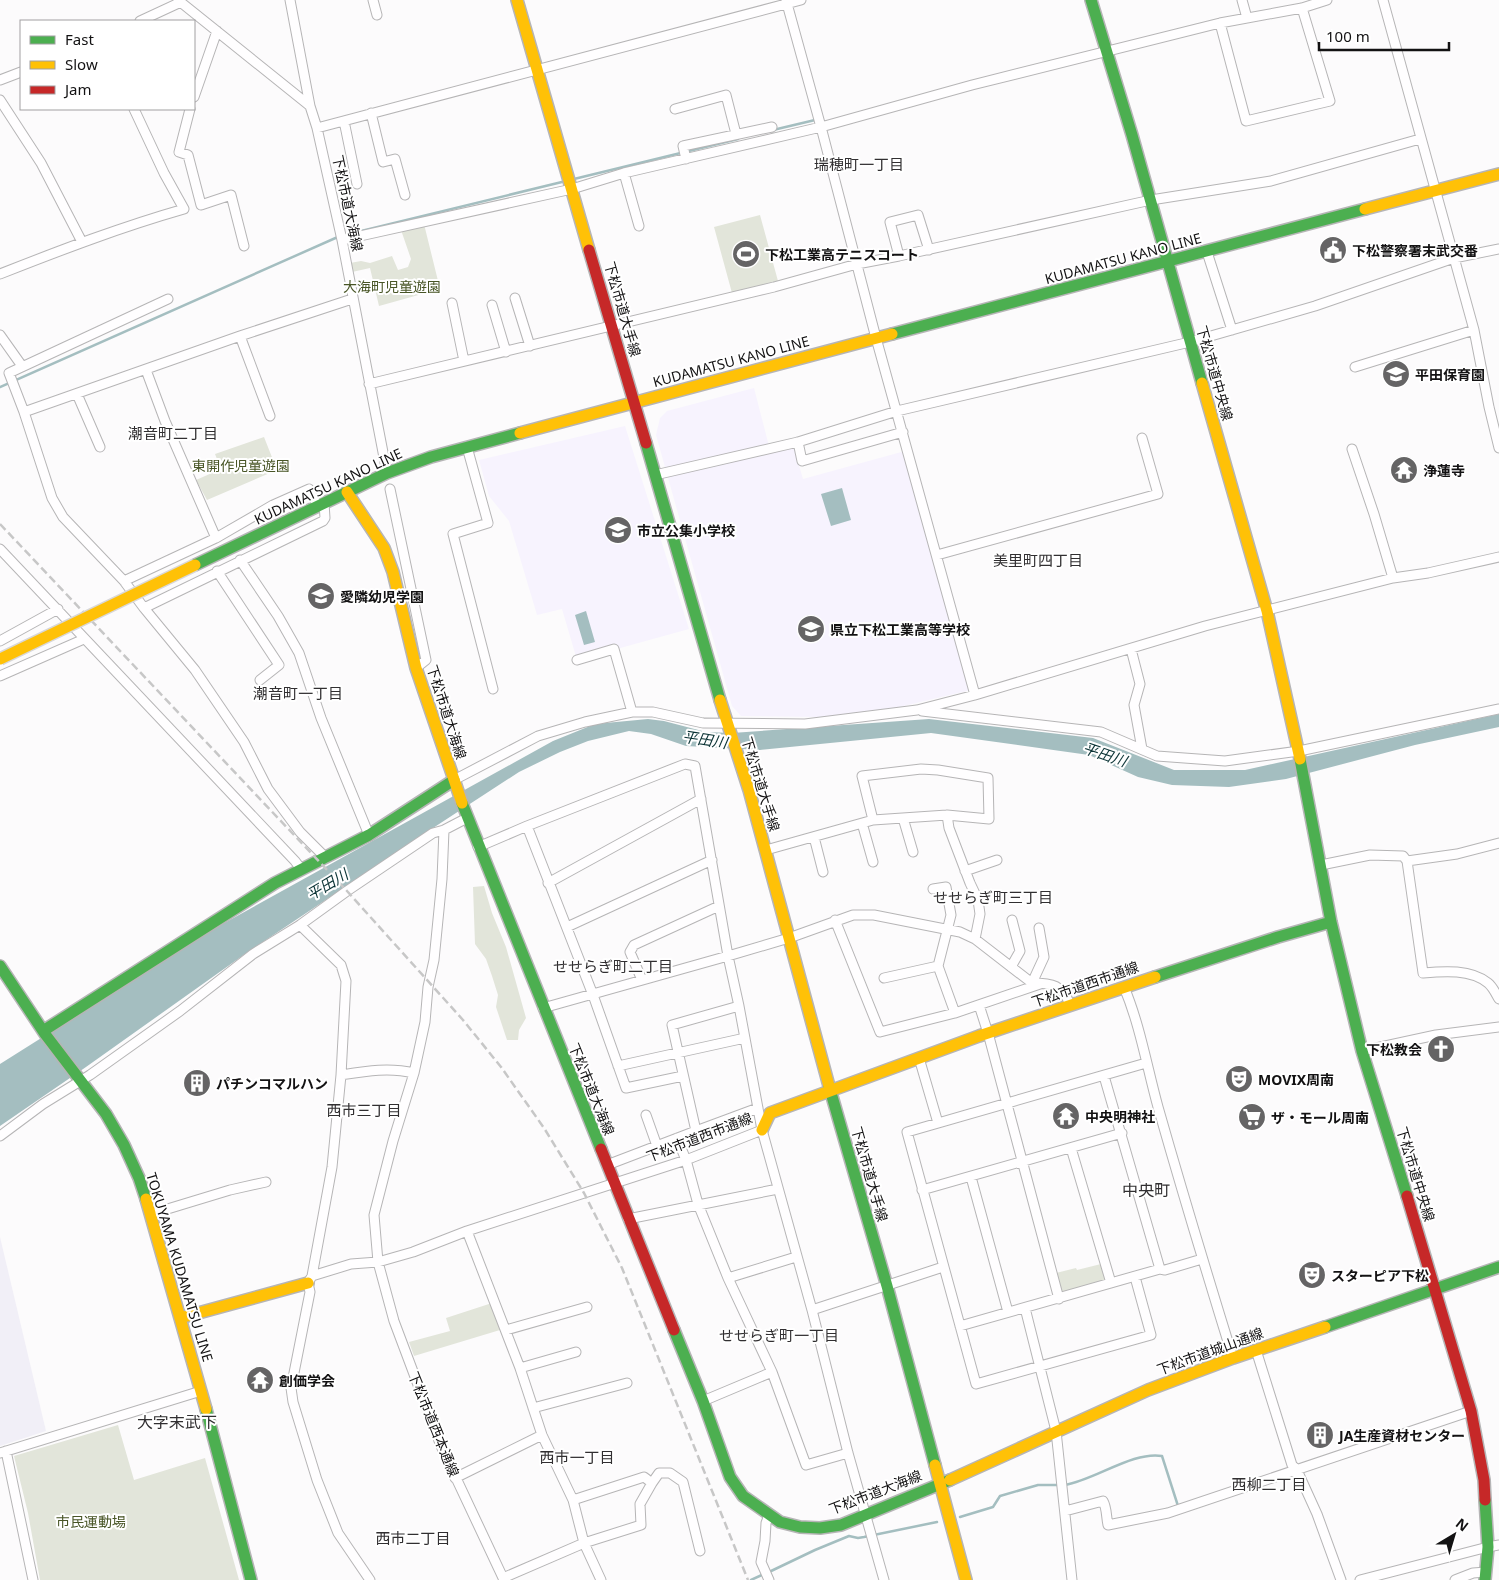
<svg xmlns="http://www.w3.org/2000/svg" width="1499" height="1580" viewBox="0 0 1499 1580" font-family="'Noto Sans','Noto Sans JP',sans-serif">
  <rect width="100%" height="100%" fill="#fcfbfc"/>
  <path fill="#f1eff7" d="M0 1237 46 1431 0 1446Z"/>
  <path fill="#f7f3fe" d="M754 388 770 450 793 445 803 479 905 451 971 690 874 713 818 717 741 716 732 706 656 435 660 418 667 411Z
    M625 426 689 629 577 660 562 609 537 615 509 521 489 496 479 460Z"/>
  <path fill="#e2e5da" d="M760 215 778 281 732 293 714 227Z
    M424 224 440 289 379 306 370 268 352 272 350 263 361 261 370 263 392 256 398 270 408 267 411 259 401 230Z
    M264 437 277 470 207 500 196 480 221 469 215 454Z
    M484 886 492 913 506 947 526 1018 519 1030 518 1040H507L496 1007 498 995 492 976 486 959 475 944 473 887Z
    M1101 1264 1106 1281 1063 1294 1056 1273 1076 1268 1077 1270Z
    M492 1303 500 1330 414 1356 409 1342 450 1331 446 1318Z
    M118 1425 134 1480 205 1458 239 1580H40L28 1513 14 1456Z"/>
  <path fill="#a4bec0" d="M842 488 851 520 831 526 821 494Z
    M586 611 595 642 584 645 575 615Z
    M1499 714V727L1415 745 1286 779 1229 787 1172 785 1138 777 1089 755 931 733 760 750 686 746 651 734 629 731 588 741 560 752 519 772 433 828 245 954 86 1067 0 1126V1064L219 926 553 741 595 724 648 719 664 721 706 732 732 733 929 719 1093 738 1174 770H1245Z"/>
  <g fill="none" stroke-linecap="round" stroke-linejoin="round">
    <path stroke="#a4bec0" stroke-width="2.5" d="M773 130 815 120
      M574 179 738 139
      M353 233 566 181
      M0 387 340 236
      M1065 1485C1095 1480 1133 1451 1162 1456L1178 1506 1180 1505
      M960 1517 993 1507 1000 1496 1038 1485H1060
      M769 1572 815 1550 849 1536 858 1538 864 1537 937 1522
      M751 1580 764 1574"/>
    <g stroke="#b6b5b6" stroke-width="11">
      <path id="street" d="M178 0 310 106
        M290 0 310 106 317 128 342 240 387 473
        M373 0 377 15
        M786 0 821 127 876 338 975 695
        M1242 0 1247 18
        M1383 0 1474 330 1489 407 1499 448
        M140 21 181 2
        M1220 23 1246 121 1330 101 1302 8
        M0 80 21 72
        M194 97 217 31
        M0 100 41 163 82 242
        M190 109 179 152 188 155 201 205 231 195 244 246
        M675 109 726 95 736 134
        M371 113 383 162 395 159 405 195
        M344 121 357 184
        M317 128 801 0
        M686 159 683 146 772 127
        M624 173 639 226
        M342 240 572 189 624 173 821 127 972 85 1220 23 1302 8 1327 0
        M1207 252 1232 330
        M899 256 890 222 918 215 929 250
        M0 274C61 250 121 227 184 209L164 173 134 109
        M515 298 530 346
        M168 299 9 373 24 412 52 498 63 517 124 581 144 608 195 670 244 742 268 789 300 832 326 858
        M452 303 464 361
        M492 305 506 352
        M0 335 22 366
        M240 336 270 416
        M1355 367 1474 330
        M146 370 165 421 216 538
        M369 384 774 287 857 264 899 256 1151 200 1271 181 1420 139
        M77 394 100 447
        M24 412 240 336 352 299
        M798 442 802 461 903 432
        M467 447 488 523 453 534 493 689
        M1352 449 1374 514 1393 578
        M655 475 798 442 897 411 1190 342 1315 306 1454 258 1499 249
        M390 489 426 660 416 668
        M0 549 295 861 301 869
        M937 555 1158 494 1142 438
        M240 560 278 616 299 653 321 718 369 835
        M217 571 279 665 260 680
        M124 581 216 538 273 505 309 489 318 506
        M144 608 323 521 325 518 324 503
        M0 641 58 609
        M1131 649 1140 684 1134 705 1142 749
        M577 660 614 649 632 712
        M0 676 84 639
        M922 711 1101 732 1157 756 1225 761 1299 751 1499 709
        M454 780 538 736 585 722 632 712H653L703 723 805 724 917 710 975 695 1205 626 1393 578 1428 573 1499 557
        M947 815 949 828 970 883 978 900 980 914 975 939
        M903 818 913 852
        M862 823 873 862
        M444 830 442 879 434 960 428 987 425 1022 414 1073 393 1141 374 1215 378 1262 394 1321 441 1446 504 1580
        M814 837 823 872
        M478 847 527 826
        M766 850 873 820 947 815 989 819 988 778 938 770 921 769 862 776 873 820
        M1407 861 1457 854 1499 843
        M1321 865 1370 855 1403 856 1407 861 1423 973C1444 971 1471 969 1488 983 1493 987 1496 994 1499 999
        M965 871 997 860
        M548 883 701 799
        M933 889 946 887 951 915 938 966 955 1013
        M835 920 880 1032 955 1013 1040 984
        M300 925 341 965 346 981 341 1075 332 1167 312 1276
        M567 927 712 860
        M1011 967 1020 951 1012 920
        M884 978 938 966
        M642 980 630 952 634 945 719 906
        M1032 983 1044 957 1039 928
        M1124 987C1140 1025 1147 1067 1158 1107 1182 1191 1207 1274 1233 1358
        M979 1005 988 1033 1059 1299
        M543 1008 728 956 789 938 853 915H874L960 932 975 939 1032 983C1052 983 1063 985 1070 1005
        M1362 1051 1436 1035 1499 1027
        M919 1058 938 1123
        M618 1066 745 1038
        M341 1075C366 1071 389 1067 414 1073
        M683 1076 626 1088 593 995 527 826 685 764 695 766 728 956 739 1006 762 1130 812 1310 848 1453 884 1580
        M1104 1076 1160 1269
        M646 1115 657 1146
        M696 1131 758 1108
        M0 1136 43 1104 90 1075 180 1011 253 954 300 925 347 891 433 833 444 830 467 818
        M677 1138 686 1160 698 1204 728 1278 772 1372 806 1465 848 1453
        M1071 1148 1111 1283
        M607 1165 696 1131 672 1025 739 1006
        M971 1177 1008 1312
        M922 1190 1122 1133
        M151 1214 230 1190 266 1182
        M628 1219 778 1189
        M467 1231 520 1368 542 1435 573 1500 584 1543 601 1580
        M1135 1277 1151 1335 976 1384 907 1132 1146 1063
        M728 1278 796 1257
        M1025 1308 1056 1431 1072 1580
        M812 1310 943 1267
        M960 1326 1160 1269 1165 1270 1202 1259
        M506 1330 587 1307
        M1256 1350 1292 1465 1297 1470 1317 1514 1341 1580
        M520 1368 576 1352
        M703 1401 772 1372
        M533 1408 627 1383
        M6 1451 33 1580
        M0 1453 201 1391
        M455 1478 542 1435
        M573 1500 644 1477 652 1483
        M1065 1511 1103 1501C1107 1508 1106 1516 1108 1525L1168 1513 1471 1411
        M503 1578 584 1543 641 1525 640 1504 652 1483 659 1473H670L683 1482 700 1551
        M370 1580 338 1533 317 1480 293 1402 291 1388 310 1292 308 1283 312 1276 351 1264 378 1262 413 1252 467 1231 686 1160 762 1130
        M769 1580 761 1562 765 1541 766 1523 769 1515
        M1360 1580 1488 1547 1499 1545
        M1455 1580 1473 1573 1486 1572"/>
    </g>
    <g stroke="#b6b5b6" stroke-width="14">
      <path id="fast" d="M1091 0 1132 135 1202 383
        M892 334 1365 209
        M646 443 720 700
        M195 565 387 473 431 457 520 433
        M1300 759 1331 922 1362 1051 1407 1196
        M462 803 601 1149
        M0 966 45 1034 106 1114 124 1145 139 1178 146 1199
        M1155 977 1278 937 1331 922
        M43 1031 275 883 369 835 454 780
        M829 1086 887 1286 935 1465
        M1325 1327 1499 1267
        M674 1330 703 1401 730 1477 743 1496 780 1522 800 1527 820 1528 841 1525 950 1480
        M206 1409 251 1580
        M1485 1580 1488 1547 1485 1500"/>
    </g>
    <g stroke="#b6b5b6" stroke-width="14">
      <path id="slow" d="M517 0 589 250
        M1365 209 1499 174
        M1202 383 1267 611 1300 759
        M520 433 892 334
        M347 492 384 548 393 572 416 668 462 803
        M720 700 749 790 829 1086
        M762 1130 770 1113 979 1036 1155 977
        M146 1199 206 1409
        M180 1318 308 1283
        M935 1465 966 1580
        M950 1480 1148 1390 1233 1358 1325 1327"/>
    </g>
    <g stroke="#b6b5b6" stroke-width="14">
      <path id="jam" d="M589 250 646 443
        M601 1149 674 1330
        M1407 1196 1471 1411 1484 1480 1485 1500"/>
    </g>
    <use href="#street" stroke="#fffeff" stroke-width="9"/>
    <use href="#fast" stroke="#4caf50" stroke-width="11"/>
    <use href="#slow" stroke="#ffc107" stroke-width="11"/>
    <use href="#jam" stroke="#c62828" stroke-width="11"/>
    <path stroke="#c7c7c7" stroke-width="2.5" stroke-dasharray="8 4" stroke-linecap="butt" d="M0 524 347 891 463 1020 501 1067 544 1128 584 1193 622 1268 748 1580"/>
    <g stroke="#d8d7d8" stroke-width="14" stroke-linecap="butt">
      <path id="slow-bridge" d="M0 659 195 565"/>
    </g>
    <use href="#slow-bridge" stroke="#ffc107" stroke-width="11"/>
  </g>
  <defs>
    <g id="civic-disc" transform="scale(1.4375)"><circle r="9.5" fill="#656465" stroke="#fff"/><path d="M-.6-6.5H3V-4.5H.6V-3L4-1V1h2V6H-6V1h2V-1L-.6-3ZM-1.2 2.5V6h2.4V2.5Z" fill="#fff"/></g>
    <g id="stadium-disc" transform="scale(1.4375)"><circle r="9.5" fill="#656465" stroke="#fff"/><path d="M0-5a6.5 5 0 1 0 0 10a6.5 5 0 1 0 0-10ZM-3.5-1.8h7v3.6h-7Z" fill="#fff"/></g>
    <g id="school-disc" transform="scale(1.4375)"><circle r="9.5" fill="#656465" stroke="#fff"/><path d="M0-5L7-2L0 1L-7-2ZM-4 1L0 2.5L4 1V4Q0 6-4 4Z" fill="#fff"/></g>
    <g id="temple-disc" transform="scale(1.4375)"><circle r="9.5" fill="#656465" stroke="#fff"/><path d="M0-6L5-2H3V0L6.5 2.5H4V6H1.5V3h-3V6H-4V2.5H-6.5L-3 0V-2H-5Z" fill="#fff"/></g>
    <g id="church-disc" transform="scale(1.4375)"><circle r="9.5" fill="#656465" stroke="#fff"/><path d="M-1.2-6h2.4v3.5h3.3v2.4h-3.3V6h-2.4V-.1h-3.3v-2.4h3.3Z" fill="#fff"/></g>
    <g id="theatre-disc" transform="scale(1.4375)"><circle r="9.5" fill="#656465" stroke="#fff"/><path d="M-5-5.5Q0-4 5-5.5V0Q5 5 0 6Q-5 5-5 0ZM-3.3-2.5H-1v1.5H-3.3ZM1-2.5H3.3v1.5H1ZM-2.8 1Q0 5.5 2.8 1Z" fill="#fff"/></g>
    <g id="building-disc" transform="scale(1.4375)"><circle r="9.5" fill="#656465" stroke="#fff"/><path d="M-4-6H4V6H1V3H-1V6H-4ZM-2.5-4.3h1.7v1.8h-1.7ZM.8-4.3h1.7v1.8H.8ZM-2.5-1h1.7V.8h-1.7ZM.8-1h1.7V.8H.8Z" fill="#fff"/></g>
    <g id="supermarket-disc" transform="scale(1.4375)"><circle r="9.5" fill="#656465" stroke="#fff"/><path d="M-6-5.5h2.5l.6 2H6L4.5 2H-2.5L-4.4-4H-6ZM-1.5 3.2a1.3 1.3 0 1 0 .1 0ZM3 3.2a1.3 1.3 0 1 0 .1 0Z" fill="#fff"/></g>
  </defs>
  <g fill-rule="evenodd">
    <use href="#civic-disc" x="1333" y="250"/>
    <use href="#stadium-disc" x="746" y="254"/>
    <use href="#school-disc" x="1396" y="374"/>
    <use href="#temple-disc" x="1404" y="470"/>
    <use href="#school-disc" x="618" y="530"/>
    <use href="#school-disc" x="321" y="596"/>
    <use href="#school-disc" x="811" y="629"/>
    <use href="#church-disc" x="1441" y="1049"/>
    <use href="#theatre-disc" x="1239" y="1079"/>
    <use href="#building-disc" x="197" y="1083"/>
    <use href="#temple-disc" x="1066" y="1116"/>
    <use href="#supermarket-disc" x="1252" y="1117"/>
    <use href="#theatre-disc" x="1312" y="1275"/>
    <use href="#temple-disc" x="260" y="1380"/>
    <use href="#building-disc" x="1320" y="1435"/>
  </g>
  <g text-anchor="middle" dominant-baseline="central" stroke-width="4" stroke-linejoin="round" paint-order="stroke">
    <g font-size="14" fill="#131213" stroke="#fff">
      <text transform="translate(348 203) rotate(78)">下松市道大海線</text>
      <text transform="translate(1123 258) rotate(-15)">KUDAMATSU KANO LINE</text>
      <text transform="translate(623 309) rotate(74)">下松市道大手線</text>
      <text transform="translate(731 361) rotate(-15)">KUDAMATSU KANO LINE</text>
      <text transform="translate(1215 373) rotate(74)">下松市道中央線</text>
      <text transform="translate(328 486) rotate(-25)">KUDAMATSU KANO LINE</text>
      <text transform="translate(447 712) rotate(72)">下松市道大海線</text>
      <text transform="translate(761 784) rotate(73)">下松市道大手線</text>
      <text transform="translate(1085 984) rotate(-19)">下松市道西市通線</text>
      <text transform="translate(592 1089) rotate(68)">下松市道大海線</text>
      <text transform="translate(699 1137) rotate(-21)">下松市道西市通線</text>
      <text transform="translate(870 1174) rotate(74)">下松市道大手線</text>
      <text transform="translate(1416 1174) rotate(73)">下松市道中央線</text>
      <text transform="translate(180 1267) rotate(73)">TOKUYAMA KUDAMATSU LINE</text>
      <text transform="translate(1210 1351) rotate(-20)">下松市道城山通線</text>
      <text transform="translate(434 1424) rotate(68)">下松市道西本通線</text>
      <text transform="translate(875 1492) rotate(-21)">下松市道大海線</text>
    </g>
    <g font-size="14" font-weight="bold" fill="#131213" stroke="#fff" text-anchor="start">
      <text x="1352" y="250">下松警察署末武交番</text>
      <text x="765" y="254">下松工業高テニスコート</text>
      <text x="1415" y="374">平田保育園</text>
      <text x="1423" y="470">浄蓮寺</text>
      <text x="637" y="530">市立公集小学校</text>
      <text x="340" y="596">愛隣幼児学園</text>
      <text x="830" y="629">県立下松工業高等学校</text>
      <text x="1422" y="1049" text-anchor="end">下松教会</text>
      <text x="1258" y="1079">MOVIX周南</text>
      <text x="216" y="1083">パチンコマルハン</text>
      <text x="1085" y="1116">中央明神社</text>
      <text x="1271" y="1117">ザ・モール周南</text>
      <text x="1331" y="1275">スターピア下松</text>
      <text x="279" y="1380">創価学会</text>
      <text x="1339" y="1435">JA生産資材センター</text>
    </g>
    <g font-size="14" fill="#485526" stroke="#fff">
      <text x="392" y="286">大海町児童遊園</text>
      <text x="241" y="465">東開作児童遊園</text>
      <text x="91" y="1521">市民運動場</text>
    </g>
    <g font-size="15" fill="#312f31" stroke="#fff">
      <text x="859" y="164">瑞穂町一丁目</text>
      <text x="173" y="433">潮音町二丁目</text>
      <text x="1038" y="560">美里町四丁目</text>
      <text x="298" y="693">潮音町一丁目</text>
      <text x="993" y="897">せせらぎ町三丁目</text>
      <text x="613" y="966">せせらぎ町二丁目</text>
      <text x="364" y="1110">西市三丁目</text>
      <text x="779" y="1335">せせらぎ町一丁目</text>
      <text x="577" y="1457">西市一丁目</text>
      <text x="1269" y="1484">西柳二丁目</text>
      <text x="413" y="1538">西市二丁目</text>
    </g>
    <g font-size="15" font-style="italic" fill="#0b3335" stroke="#fff">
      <text transform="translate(705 739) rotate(9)">平田川</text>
      <text transform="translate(1105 754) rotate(19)">平田川</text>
      <text transform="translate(327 884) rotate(-31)">平田川</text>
    </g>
    <g font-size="16" fill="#312f31" stroke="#fff">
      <text x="1146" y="1190">中央町</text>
      <text x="177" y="1422">大字末武下</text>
    </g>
  </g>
  <rect x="20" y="20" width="175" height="90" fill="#ffffff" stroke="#a1a0a1"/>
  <rect x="30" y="36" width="25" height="8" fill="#4caf50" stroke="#a1a0a1"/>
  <text x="65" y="45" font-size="15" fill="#131213">Fast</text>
  <rect x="30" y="61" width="25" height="8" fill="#ffc107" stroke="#a1a0a1"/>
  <text x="65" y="70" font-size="15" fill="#131213">Slow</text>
  <rect x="30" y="86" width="25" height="8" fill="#c62828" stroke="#a1a0a1"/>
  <text x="65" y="95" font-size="15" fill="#131213">Jam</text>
  <g transform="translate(1454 1535) rotate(38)" stroke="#ffffff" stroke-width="4" paint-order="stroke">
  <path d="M0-4L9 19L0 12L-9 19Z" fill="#131213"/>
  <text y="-8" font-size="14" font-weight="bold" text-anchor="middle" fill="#131213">N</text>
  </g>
  <path d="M1319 42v8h130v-8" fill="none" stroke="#131213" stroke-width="2.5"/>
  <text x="1326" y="42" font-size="15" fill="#131213" stroke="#ffffff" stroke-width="4" paint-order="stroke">100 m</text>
</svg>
